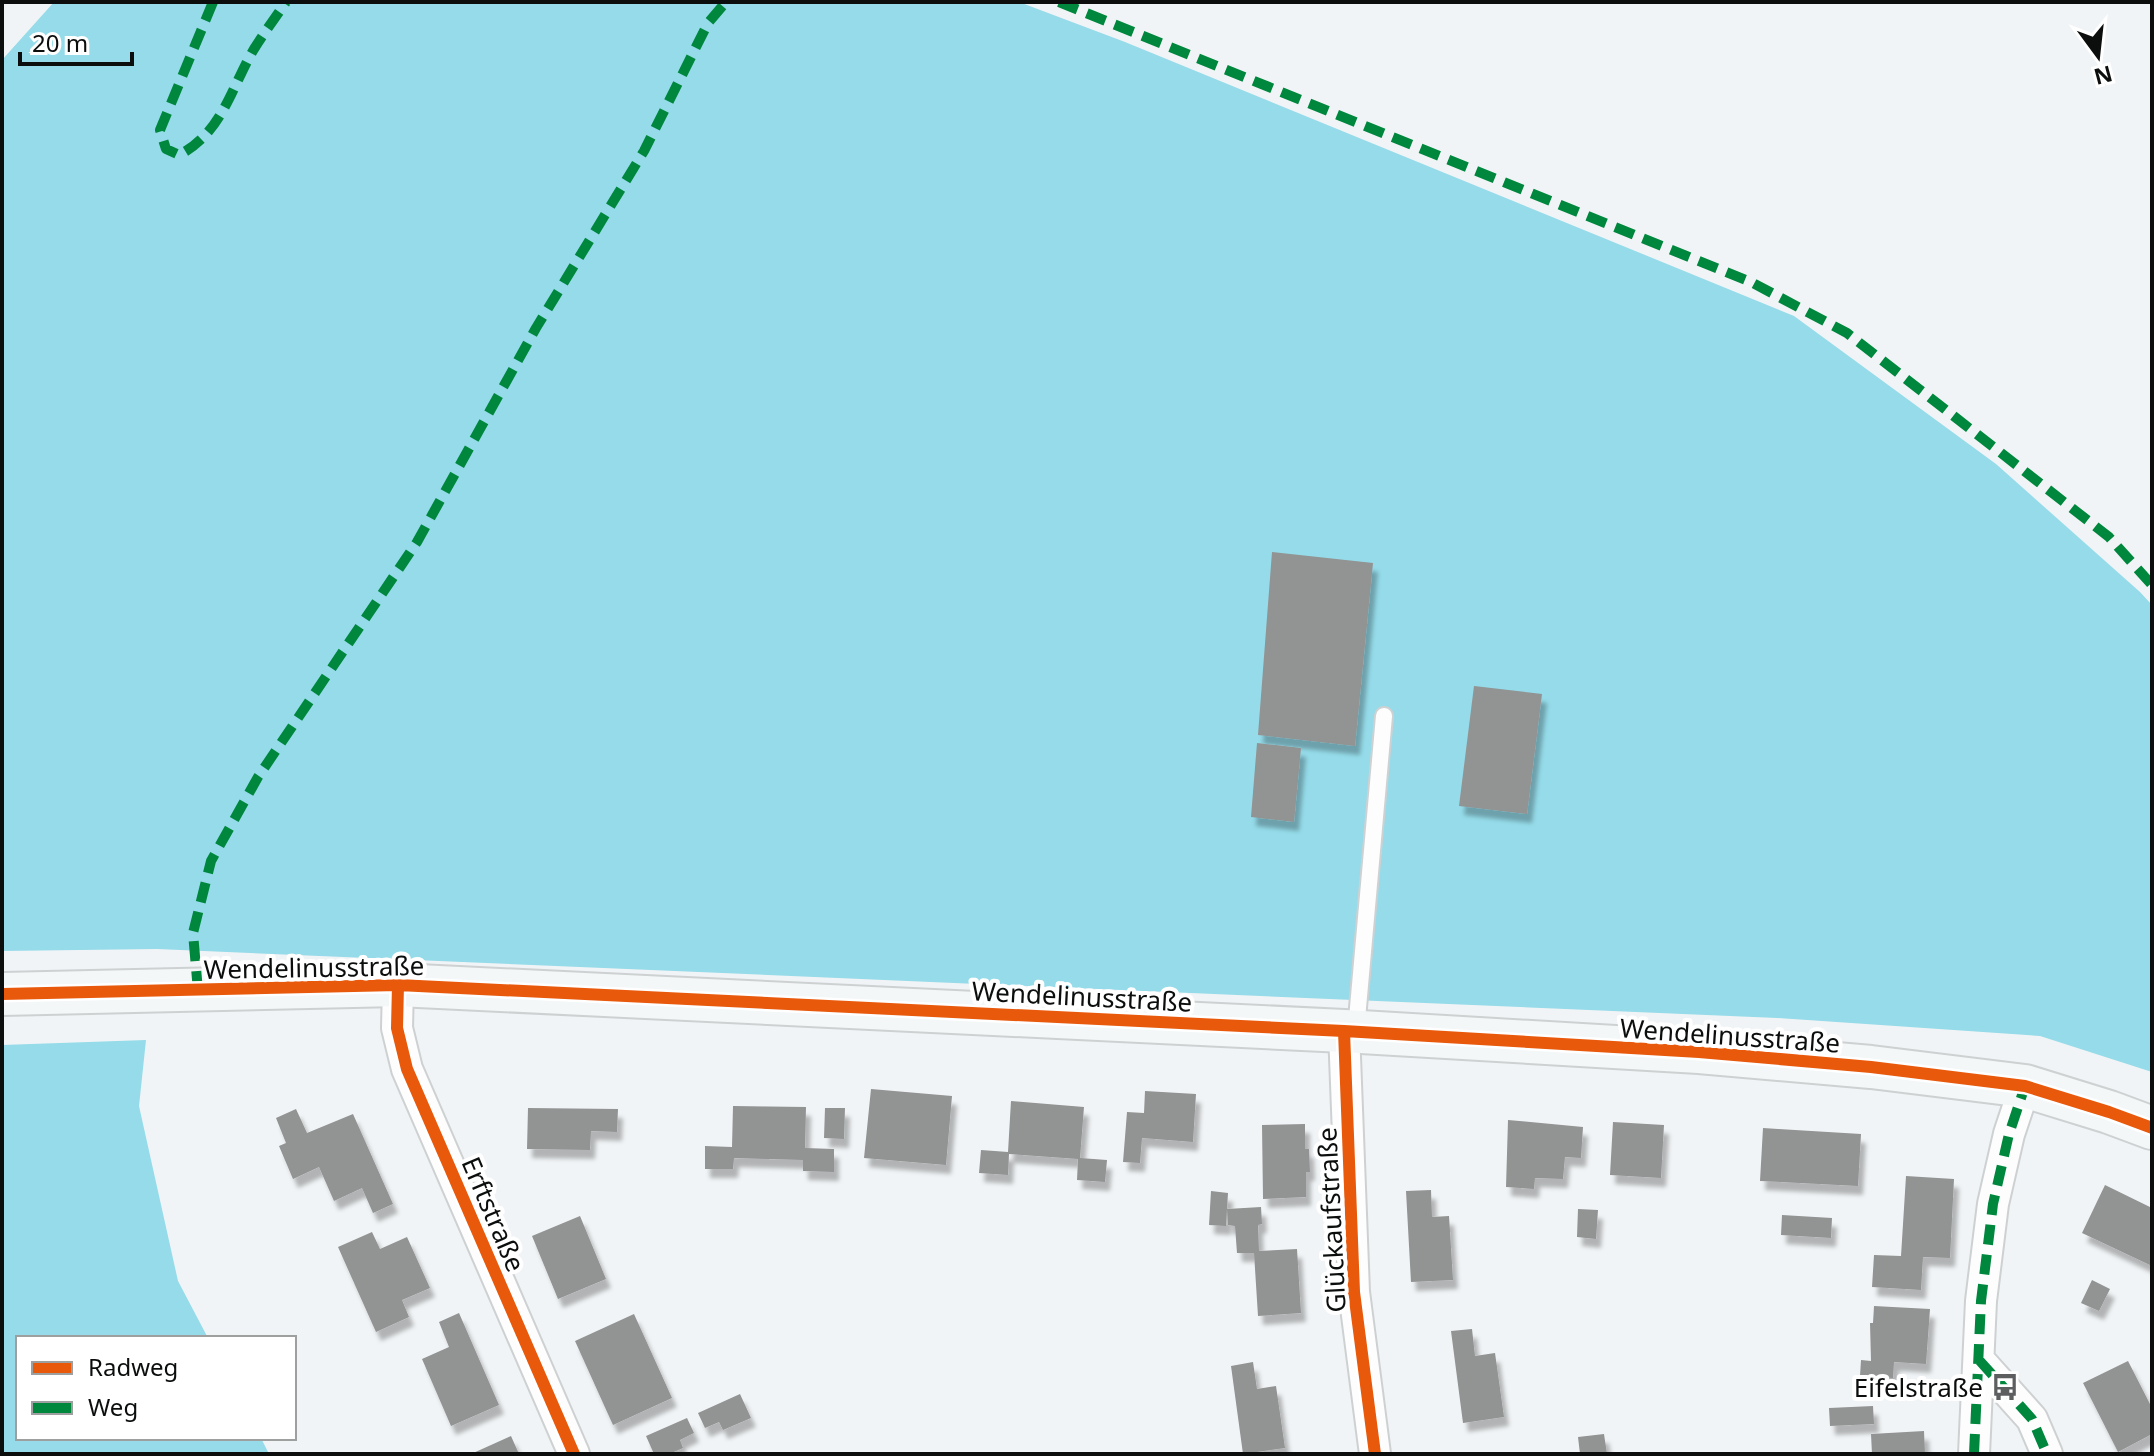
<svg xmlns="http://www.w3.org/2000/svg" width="2154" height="1456" viewBox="0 0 2154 1456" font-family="'Noto Sans',sans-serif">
  <defs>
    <filter id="shadow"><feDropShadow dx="5" dy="9" stdDeviation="2" flood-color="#0004"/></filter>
  </defs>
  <rect width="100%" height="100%" fill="#f1f4f6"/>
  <path fill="#95dbe9" d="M54 2H1019L1125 42 1794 316 1996 464 2140 592 2152 605V1072L2040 1036 1777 1018 157 949 2 951V60Z
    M146 1040 139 1106 178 1281 208 1338H18V1438H261L269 1454H3L2 1045Z"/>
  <path fill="#929393" filter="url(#shadow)" d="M1272 552 1373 563 1355 746 1258 735Z
    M1474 686 1542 694 1527 814 1459 806Z
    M1257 743 1301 748 1294 822 1251 817Z
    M871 1089 952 1096 946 1165 864 1158Z
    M1145 1091 1196 1094 1193 1142 1142 1138 1140 1163 1123 1162 1127 1112 1144 1113Z
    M1011 1101 1084 1107 1080 1158 1107 1160 1105 1182 1077 1180 1078 1159 1009 1154 1008 1175 979 1173 981 1150 1008 1152Z
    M733 1106 806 1107 805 1148 834 1149V1172L803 1171V1160L768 1159 734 1158 733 1169H705V1146L732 1147Z
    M528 1108 618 1109 617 1132 591 1131 590 1150 527 1149Z
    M825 1108H845L844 1139 824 1138Z
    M296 1109 307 1133 353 1114 393 1204 373 1213 362 1188 334 1201 319 1167 293 1179 279 1146 286 1143 276 1118Z
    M1508 1120 1583 1127 1581 1158 1565 1157 1563 1179 1535 1178 1534 1189 1506 1187Z
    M1613 1122 1664 1125 1661 1178 1610 1175Z
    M1305 1124V1149H1309L1310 1172H1306V1197L1263 1199 1262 1125Z
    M1763 1128 1861 1134 1858 1186 1760 1181Z
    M1906 1176 1954 1179 1950 1258 1923 1257 1921 1290 1872 1287 1874 1255 1901 1256Z
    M2105 1185 2152 1208V1266L2082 1233Z
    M1431 1190 1432 1217 1449 1216 1453 1280 1411 1282 1406 1191Z
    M1211 1191 1228 1193 1227 1209 1261 1207 1262 1224 1258 1225 1259 1251 1297 1249 1301 1313 1258 1316 1254 1253H1237L1235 1226 1228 1225 1227 1209 1226 1226 1209 1225Z
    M1578 1209 1598 1210 1596 1239 1577 1237Z
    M1782 1215 1832 1218 1831 1238 1781 1235Z
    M580 1216 606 1279 558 1299 532 1236Z
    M372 1232 380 1249 407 1237 430 1288 402 1300 409 1317 376 1332 338 1247Z
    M2092 1280 2110 1289 2099 1311 2081 1303Z
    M1874 1306 1930 1309 1926 1364 1894 1362 1893 1378 1860 1376 1861 1360 1871 1361 1870 1323H1873Z
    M459 1313 499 1405 451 1426 422 1359 449 1347 439 1322Z
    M634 1314 672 1398 613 1425 575 1341Z
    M1472 1329 1475 1356 1495 1353 1504 1417 1463 1423 1451 1331Z
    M2128 1361 2152 1408V1434L2118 1452 2083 1383Z
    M1253 1362 1257 1389 1276 1386 1285 1448 1243 1454 1231 1366Z
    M740 1394 751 1418 723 1430 719 1422 705 1428 698 1413Z
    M1873 1406 1874 1424 1830 1426 1829 1408Z
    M687 1418 694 1433 680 1440 683 1448 669 1454H654L646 1436Z
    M1924 1431 1925 1454H1872L1871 1434Z
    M1604 1434 1607 1454H1580L1578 1437Z
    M511 1436 519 1454H471Z"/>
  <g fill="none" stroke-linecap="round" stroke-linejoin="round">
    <g stroke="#ced1d2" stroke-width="20">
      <path id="service" d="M1356 1030 1384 716"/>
    </g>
    <g stroke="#ced1d2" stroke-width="34">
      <path id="minor" d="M398 985 397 1028 407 1069 574 1454
        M1344 1031 1354 1292 1375 1454
        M1979 1360 2032 1419 2047 1454
        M1974 1454 1981 1301 1993 1204 2009 1134 2025 1086"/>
    </g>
    <g stroke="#ced1d2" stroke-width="46">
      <path id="secondary" d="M2 994 398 985 1344 1031 1699 1052 1871 1067 2025 1086 2109 1112 2152 1128"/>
    </g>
    <use href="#service" stroke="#fdfdfe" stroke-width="16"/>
    <use href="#minor" stroke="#fdfdfe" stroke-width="30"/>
    <use href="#secondary" stroke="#f3f7f8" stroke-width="42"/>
    <path stroke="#00873e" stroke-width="10" stroke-dasharray="20 10" stroke-linecap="butt" d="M213 2 160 130 166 149 179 155C222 133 231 88 254 49 264 33 275 18 286 2
      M1059 2 1751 282 1847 333 2109 537 2152 585
      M198 991 193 933 211 861 258 777 417 542 536 328 644 151 708 23 726 2
      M1979 1360 2032 1419 2047 1454
      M1974 1454 1981 1301 1993 1204 2009 1134 2025 1086"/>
    <g stroke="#fff" stroke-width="17">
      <path id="cycleway" d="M398 985 397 1028 407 1069 574 1454
        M2 994 398 985 1344 1031 1699 1052 1871 1067 2025 1086 2109 1112 2152 1128
        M1344 1031 1354 1292 1375 1454"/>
    </g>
    <use href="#cycleway" stroke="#e8590c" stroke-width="12"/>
  </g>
  <defs>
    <g id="bus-bare" transform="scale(2.16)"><path d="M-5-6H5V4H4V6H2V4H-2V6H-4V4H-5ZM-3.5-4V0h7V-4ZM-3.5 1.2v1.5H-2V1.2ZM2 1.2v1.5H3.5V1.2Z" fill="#5c5e5f" stroke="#fff" stroke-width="2.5" paint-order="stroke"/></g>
  </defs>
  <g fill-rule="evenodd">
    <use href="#bus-bare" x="2005" y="1387"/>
  </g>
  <g text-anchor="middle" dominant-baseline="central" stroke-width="8" stroke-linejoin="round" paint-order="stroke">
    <g font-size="26" fill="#0c0e0e" stroke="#fff">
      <text transform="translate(314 967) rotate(-1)">Wendelinusstraße</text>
      <text transform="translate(1082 996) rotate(3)">Wendelinusstraße</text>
      <text transform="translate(1730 1035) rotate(4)">Wendelinusstraße</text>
      <text transform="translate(494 1214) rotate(67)">Erftstraße</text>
      <text transform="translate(1331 1220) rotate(-93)">Glückaufstraße</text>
    </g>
    <g font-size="26" fill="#0c0e0e" stroke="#fff" text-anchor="end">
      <text x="1983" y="1387">Eifelstraße</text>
    </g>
  </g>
  <rect width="2154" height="1456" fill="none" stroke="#0c0e0e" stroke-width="8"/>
  <rect x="16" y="1336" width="280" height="104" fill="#ffffff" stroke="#9e9f9f" stroke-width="2"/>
  <rect x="32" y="1362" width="40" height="12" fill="#e8590c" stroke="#9e9f9f" stroke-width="2"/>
  <text x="88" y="1376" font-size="24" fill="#0c0e0e">Radweg</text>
  <rect x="32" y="1402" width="40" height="12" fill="#00873e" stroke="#9e9f9f" stroke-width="2"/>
  <text x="88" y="1416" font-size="24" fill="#0c0e0e">Weg</text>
  <g transform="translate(2098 56) rotate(165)" stroke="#ffffff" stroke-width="6" paint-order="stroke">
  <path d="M0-6L14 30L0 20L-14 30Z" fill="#0c0e0e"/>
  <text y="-12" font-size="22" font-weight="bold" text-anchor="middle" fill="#0c0e0e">N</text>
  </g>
  <path d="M20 52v12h112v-12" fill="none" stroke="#0c0e0e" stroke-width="4"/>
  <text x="32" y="52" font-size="24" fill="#0c0e0e" stroke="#ffffff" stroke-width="6" paint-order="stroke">20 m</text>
</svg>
